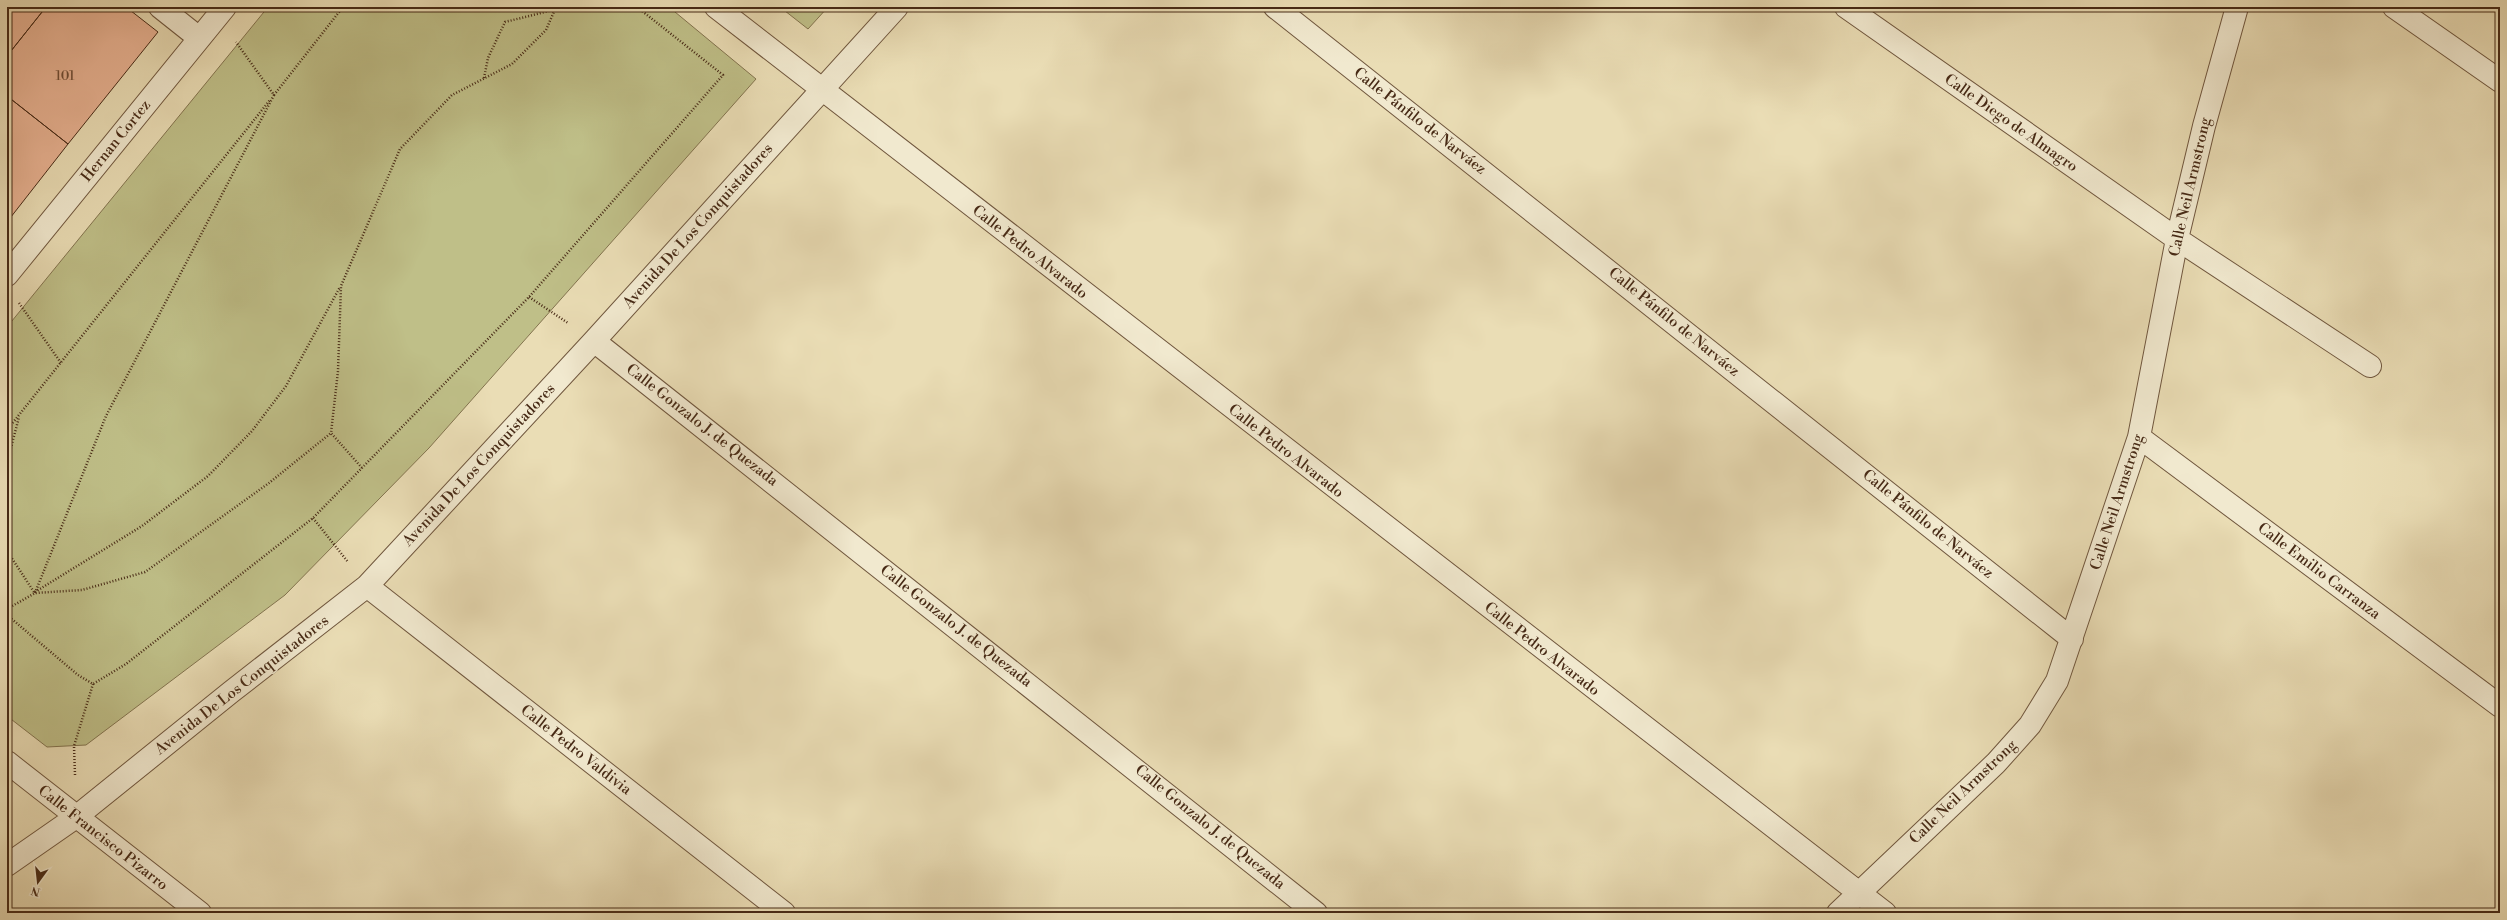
<svg xmlns="http://www.w3.org/2000/svg" width="2507" height="920" viewBox="0 0 2507 920" font-family="'Libre Bodoni',serif">
  <rect width="100%" height="100%" fill="#eaddb5"/>
  <filter id="stains"><feTurbulence type="fractalNoise" baseFrequency=".005" numOctaves="4"/><feColorMatrix values="0 0 0 0 .2 0 0 0 0 .09 0 0 0 0 .02 0 0 0 .5 -.17"/></filter>
  <radialGradient id="worn" r=".72"><stop offset=".6" stop-color="#630" stop-opacity="0"/><stop offset="1" stop-color="#630" stop-opacity=".3"/></radialGradient>
  <path fill="#bfbf88" stroke="#83744f" d="M268 7H669L756 79 429 448 285 595 86 745 47 747 7 716V327Z
    M780 7H828L808 29Z"/>
  <path fill="#e7b191" stroke="#472a16" d="M7 7H46L7 56Z
    M46 7H126L158 32 68 144 7 96V56Z
    M7 96 68 144 7 222Z"/>
  <g fill="none" stroke-linecap="round" stroke-linejoin="round">
    <g stroke="#70573e" stroke-width="24">
      <path id="street" d="M160 7 199 38
        M716 7 1885 913
        M1275 7 2072 639
        M1846 7 2177 239 2370 366
        M2394 7 2500 81
        M7 275 225 7
        M594 341 1316 913
        M2139 437 2500 706
        M367 586 784 913
        M7 762 200 913
        M7 865 76 817 231 692 367 586 594 341 897 7
        M1838 913 1996 763 2030 725 2057 681 2139 437 2177 239 2204 126 2237 7"/>
    </g>
    <path stroke="#472a16" stroke-width="2.5" stroke-dasharray="1 2" stroke-linecap="butt" d="M484 78 488 58 505 22 553 10
      M274 95 343 7
      M529 297 568 323
      M19 303 61 363
      M7 430 270 100
      M7 463 19 417
      M362 468 331 433 338 371 341 286 400 149 452 95 512 64 546 30 556 7
      M313 518 348 562
      M7 551 34 592
      M35 592 142 526 208 476 252 431 286 386 340 287
      M35 593 106 416 274 95 236 42
      M7 609 35 593 82 590 145 572 269 483 331 433
      M7 615 78 675 93 684 126 664 313 518 529 297 723 75 637 7
      M75 775 74 746 93 684"/>
    <use href="#street" stroke="#f1e9cf" stroke-width="22"/>
  </g>
  <g text-anchor="middle" dominant-baseline="central" stroke-width="3" stroke-linejoin="round" paint-order="stroke">
    <g font-size="13" fill="#6f4c35">
      <text x="65" y="76">101</text>
    </g>
    <g font-size="15" fill="#472a16" stroke="#f1e9cf">
      <text transform="translate(1420 121) rotate(38)">Calle Pánfilo de Narváez</text>
      <text transform="translate(2011 123) rotate(35)">Calle Diego de Almagro</text>
      <text transform="translate(116 141) rotate(-51)">Hernan Cortez</text>
      <text transform="translate(2190 187) rotate(-77)">Calle Neil Armstrong</text>
      <text transform="translate(698 226) rotate(-48)">Avenida De Los Conquistadores</text>
      <text transform="translate(1030 252) rotate(38)">Calle Pedro Alvarado</text>
      <text transform="translate(1674 322) rotate(39)">Calle Pánfilo de Narváez</text>
      <text transform="translate(702 425) rotate(38)">Calle Gonzalo J. de Quezada</text>
      <text transform="translate(1286 451) rotate(38)">Calle Pedro Alvarado</text>
      <text transform="translate(479 465) rotate(-47)">Avenida De Los Conquistadores</text>
      <text transform="translate(2117 502) rotate(-72)">Calle Neil Armstrong</text>
      <text transform="translate(1928 524) rotate(39)">Calle Pánfilo de Narváez</text>
      <text transform="translate(2319 571) rotate(37)">Calle Emilio Carranza</text>
      <text transform="translate(956 626) rotate(38)">Calle Gonzalo J. de Quezada</text>
      <text transform="translate(1542 649) rotate(38)">Calle Pedro Alvarado</text>
      <text transform="translate(242 685) rotate(-38)">Avenida De Los Conquistadores</text>
      <text transform="translate(576 750) rotate(38)">Calle Pedro Valdivia</text>
      <text transform="translate(1963 792) rotate(-44)">Calle Neil Armstrong</text>
      <text transform="translate(1210 827) rotate(39)">Calle Gonzalo J. de Quezada</text>
      <text transform="translate(103 838) rotate(38)">Calle Francisco Pizarro</text>
    </g>
  </g>
  <rect width="2507" height="920" fill="none" stroke="#eaddb5" stroke-width="24"/>
  <rect x="8" y="8" width="2491" height="904" fill="none" stroke="#472a16" stroke-width="2"/>
  <rect x="12" y="12" width="2483" height="896" fill="none" stroke="#472a16"/>
  <g transform="translate(38 882) rotate(195)" stroke="#f1e9cf" stroke-width="3" paint-order="stroke">
  <path d="M0-3L7 15L0 10L-7 15Z" fill="#472a16"/>
  <text y="-6" font-size="11" font-weight="bold" text-anchor="middle" fill="#472a16">N</text>
  </g>
  <rect width="100%" height="100%" filter="url(#stains)"/>
  <rect width="100%" height="100%" fill="url(#worn)"/>
</svg>
